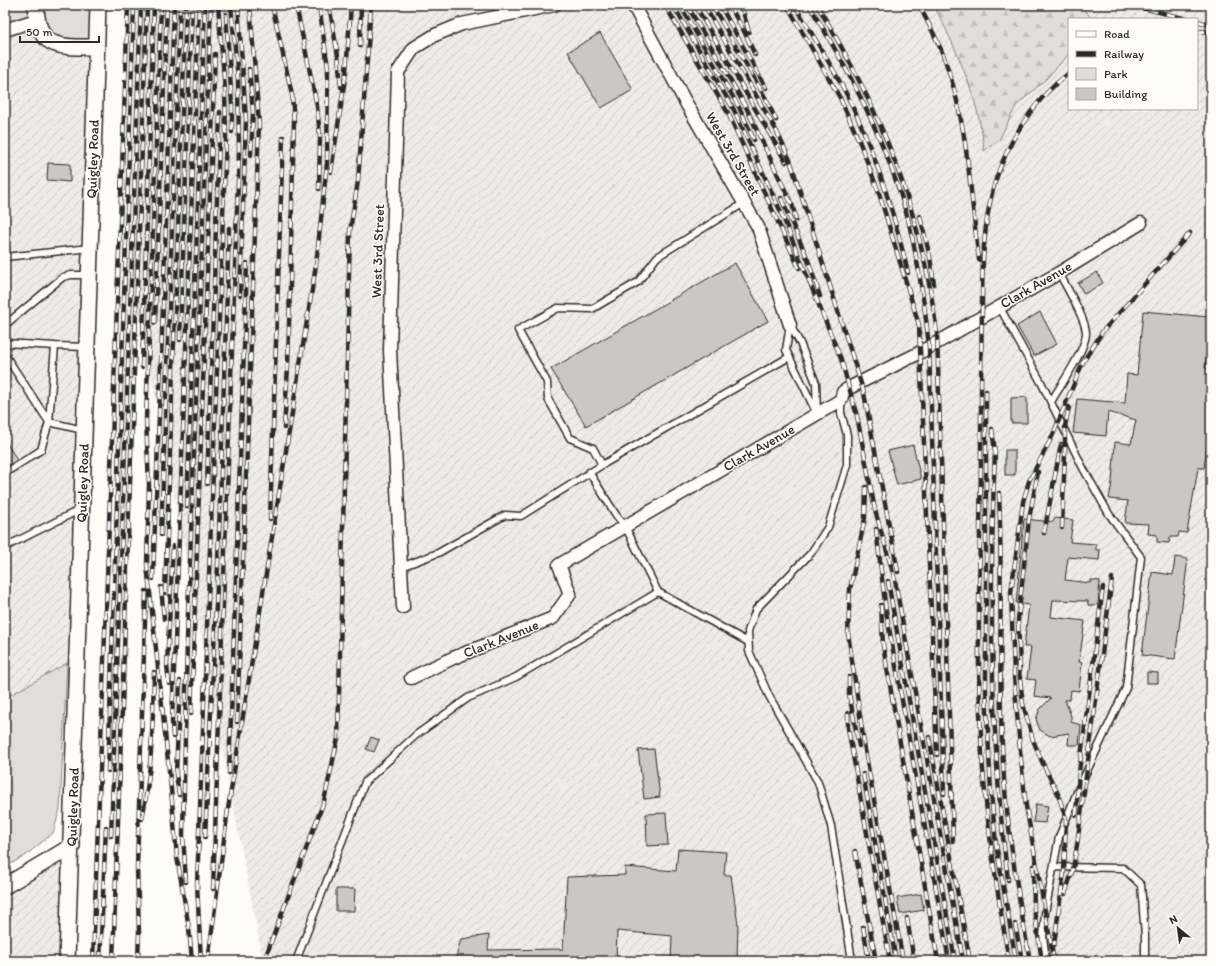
<svg xmlns="http://www.w3.org/2000/svg" width="1216" height="966" viewBox="0 0 1216 966" font-family="Itim,sans-serif">
  <defs>
    <pattern id="industrial-furrows" width="10" height="10" patternUnits="userSpaceOnUse"><rect width="10" height="10" fill="#edece8"/><path d="M-1 1l2-2M0 10L10 0M9 11l2-2" fill="none" stroke="#cbcbc7"/></pattern>
    <pattern id="forest-firs" width="22" height="20" patternUnits="userSpaceOnUse"><rect width="22" height="20" fill="#dfdeda"/><path d="M5 1l3.5 6h-7zM16 11l3.5 6h-7z" fill="#c0bfbb"/></pattern>
  </defs>
  <rect width="100%" height="100%" fill="#fdfcf7"/>
  <filter id="ink" filterUnits="userSpaceOnUse"><feTurbulence type="fractalNoise" baseFrequency=".025" numOctaves="2"/><feDisplacementMap in="SourceGraphic" scale="8" xChannelSelector="R" yChannelSelector="G"/><feConvolveMatrix kernelMatrix="1 2 1 2 8 2 1 2 1" color-interpolation-filters="sRGB"/></filter>
  <g filter="url(#ink)">
    <path fill="url(#industrial-furrows)" fill-rule="evenodd" d="M136 5H1211V961H263L131 269ZM1069 19H1197V109H1069Z
      M36 20 97 47 78 657 5 698V30Z
      M72 846 67 961H5V886Z"/>
    <path fill="#dfdeda" stroke="#858482" d="M5 5H98L97 47 57 44 36 20 5 30Z
      M67 663 60 809 53 833 25 856 5 867V698Z"/>
    <path fill="url(#forest-firs)" stroke="#858482" d="M934 5H1081L1092 19H1069V54L1046 79 1016 106 999 140 984 151C980 100 957 51 934 5Z"/>
    <path fill="#c9c8c4" stroke="#2b2b2b" d="M600 33 633 90 601 108 568 52Z
      M48 163 70 164V182L47 180Z
      M735 263 768 321 586 426 551 369Z
      M1097 272 1103 283 1084 294 1078 283Z
      M1143 311 1209 317 1205 368 1211 369V418L1204 468H1198L1187 533 1179 532 1178 537H1170L1169 543 1157 542V535L1148 534 1149 524 1125 523 1128 501 1109 499 1112 482 1115 442 1131 444 1136 420 1108 412 1106 436 1073 433 1077 399 1125 403 1127 374 1137 375Z
      M1040 312 1057 344 1034 356 1017 326Z
      M1027 397V423H1011V398Z
      M5 440 17 460 5 468Z
      M913 445 921 479 897 485 888 451Z
      M1005 450H1015V475H1005Z
      M1055 518 1073 520 1070 542 1096 544V550H1100L1099 560 1068 557 1065 580 1090 583 1091 580 1100 581 1098 604 1094 606 1088 605V601L1053 600 1051 617 1085 621 1079 662H1082L1079 691 1071 690 1070 700H1065L1071 716V722L1081 725 1079 745H1068L1069 733 1050 736 1040 730 1038 725 1036 719 1040 709 1051 698 1034 696 1036 680 1027 679 1031 647H1024L1029 605 1016 603 1024 519 1053 522Z
      M1175 557 1188 559 1175 659 1142 655 1152 572 1173 575Z
      M1147 672 1158 673V683H1147Z
      M371 737 379 740 374 752 366 749Z
      M654 749 660 797 644 799 638 750Z
      M1036 804 1048 806 1045 823 1033 822Z
      M666 813 668 845 647 846 646 814Z
      M678 849 726 852 724 875H731L738 925 737 961H671L672 936 617 931 616 961H455L461 939 489 935 488 950 563 949 567 877 625 875V867L676 871Z
      M336 889H355L354 911H336Z
      M921 894 924 910 900 914 897 898Z"/>
    <g fill="none" stroke-linecap="round" stroke-linejoin="round">
      <g stroke="#2b2b2b" stroke-width="9">
        <path id="service" d="M5 257 90 248
          M999 306 1041 382 1083 468 1109 514 1141 557 1126 688 1077 792 1059 837 1045 913 1043 937 1046 961
          M5 325 63 277 71 275H90
          M790 325 800 343 816 383 817 414 786 350Z
          M5 343 55 346
          M5 355 49 422 41 450 5 473
          M841 400V413L847 435V465L828 527 811 553 756 609 748 631 749 651 769 696 818 782 831 826 852 961
          M1051 402C1060 386 1085 351 1086 334 1087 321 1066 286 1059 273
          M83 430 49 422 55 346 87 347
          M602 465 593 448 570 438 548 399 547 382 518 330 558 308 592 309 638 282 657 257 744 203
          M589 472 616 515 625 526 658 592
          M5 547 81 509
          M401 567 438 553 505 515 521 516 602 465 789 357
          M1054 867 1123 868 1141 885 1145 936V961
          M296 961 365 782 416 735 468 698 516 677 658 592 748 642"/>
      </g>
      <g stroke="#2b2b2b" stroke-width="15">
        <path id="minor" d="M633 5 686 103 758 227 790 325
          M5 30 36 20
          M403 607 390 350 398 72 414 48 435 35 462 24 554 5
          M411 678 453 658 553 618 570 594 559 565 841 400 843 392 849 388 919 353 1059 273 1141 223"/>
      </g>
      <g stroke="#2b2b2b" stroke-width="18">
        <path id="tertiary" d="M36 5C37 50 60 47 97 47
          M5 886 72 846
          M67 961 98 5"/>
      </g>
      <use href="#service" stroke="#fdfcf7" stroke-width="6"/>
      <use href="#minor" stroke="#fdfcf7" stroke-width="12"/>
      <use href="#tertiary" stroke="#fdfcf7" stroke-width="15"/>
      <g stroke="#2b2b2b" stroke-width="4.5">
        <path id="rail" d="M161 5 146 420 149 485 147 565 171 789 177 857 189 928 192 961
          M238 5 246 120 240 295
          M272 5 292 95 294 122 288 367 284 428
          M296 5 317 106 320 136 319 189
          M329 5 338 56 341 87
          M665 5 728 113 799 268
          M673 5 734 110 780 210 841 359 857 416 875 510 895 580 963 961
          M680 5 740 109 754 140
          M687 5 746 107 793 207 796 220
          M695 5 786 162
          M704 5 776 130 790 160 864 393 898 572
          M712 5 765 97 776 120
          M720 5 766 88
          M729 5 743 29 755 55
          M741 5 749 32
          M787 5 840 98 860 143 879 193 919 325 937 755
          M795 5C812 35 831 64 847 95 875 151 894 212 908 273
          M809 5C850 72 887 143 908 219 918 261 925 305 929 347L944 794
          M817 5C882 112 921 209 937 333L953 841
          M919 5C928 23 938 40 945 60 968 123 970 193 979 260
          M1131 5 1187 19
          M226 14 232 105V132
          M1197 21 1211 25
          M1197 31 1211 32
          M360 46 361 5
          M249 69 253 111 251 155
          M331 172 346 72 351 5
          M781 198 808 260 820 296
          M920 216 930 257 934 284
          M155 323 167 5
          M180 340 192 5
          M142 367 154 5
          M986 391V691L991 793 996 844 1016 961
          M992 429 995 452C989 593 990 740 1008 880
          M207 484 220 112
          M866 487 865 518 850 589 848 633 865 750 903 961
          M999 493C1003 577 998 661 1002 745 1005 817 1017 889 1030 961
          M187 507 205 5
          M270 519 283 137
          M1062 528 1065 452V426L1069 407
          M876 529 886 611 949 961
          M1044 533 1061 444
          M161 535 180 5
          M153 579 174 5
          M888 581 955 961
          M161 587 164 619
          M165 593 186 5
          M881 605 883 645 938 961
          M1018 662 1023 704 1033 740 1043 764 1058 794 1066 819 1064 872 1054 945
          M1020 667 1018 620 1029 519 1038 472
          M849 677V694L859 746
          M169 684 167 665 173 546
          M848 713V728L890 961
          M191 714 215 54
          M237 722 259 124 250 5
          M173 737 172 722 199 5
          M929 737 970 961
          M108 771 134 5
          M229 773 247 263
          M863 774 896 961
          M179 795 176 774 180 681
          M1076 815 1079 772 1103 587
          M142 819C152 771 153 722 154 672
          M111 836 141 5
          M205 837 218 564 229 228
          M855 851 876 961
          M1033 866 1034 910 1042 961
          M186 882 183 835 187 640 211 5
          M213 889 239 152 238 79 231 5
          M1065 894 1073 869 1077 845 1112 578
          M907 918 914 961
          M1015 924 1022 961
          M863 927 869 961
          M93 961 128 5
          M100 961 106 827
          M113 961 147 5
          M138 961 139 932 137 867 146 591
          M201 961 197 884 226 138 225 90 218 5
          M208 961 228 809 316 265 327 163 328 68 319 5
          M264 961 324 801 338 738 350 231 358 181 371 5
          M1009 961C998 897 988 834 983 770 975 658 981 546 981 434 981 392 981 351 982 310 982 267 983 223 995 182 1008 141 1034 99 1069 73
          M1054 961 1026 806 1020 750 1014 676 1011 593 1023 502 1029 481 1052 437 1083 362 1103 331 1190 233"/>
      </g>
      <use href="#rail" stroke="#fdfcf7" stroke-width="3" stroke-dasharray="9" stroke-linecap="butt"/>
    </g>
  </g>
  <g text-anchor="middle" dominant-baseline="central" stroke-width="3" stroke-linejoin="round" paint-order="stroke">
    <g font-size="14" fill="#2b2b2b" stroke="#fdfcf7">
      <text transform="translate(733 154) rotate(60)">West 3rd Street</text>
      <text transform="translate(93 159) rotate(-88)">Quigley Road</text>
      <text transform="translate(378 251) rotate(-88)">West 3rd Street</text>
      <text transform="translate(1036 285) rotate(-30)">Clark Avenue</text>
      <text transform="translate(759 448) rotate(-30)">Clark Avenue</text>
      <text transform="translate(83 483) rotate(-88)">Quigley Road</text>
      <text transform="translate(501 639) rotate(-22)">Clark Avenue</text>
      <text transform="translate(73 807) rotate(-88)">Quigley Road</text>
    </g>
  </g>
  <rect width="1216" height="966" fill="none" stroke="#fdfcf7" stroke-width="20"/>
  <rect x="10" y="10" width="1196" height="946" fill="none" stroke="#2b2b2b" stroke-width="1.5" filter="url(#ink)"/>
  <rect x="1068" y="18" width="130" height="92" fill="#fdfcf7" stroke="#a9a8a5"/>
  <rect x="1076" y="31" width="20" height="6" fill="#fdfcf7" stroke="#a9a8a5"/>
  <text x="1104" y="38" font-size="12" fill="#2b2b2b">Road</text>
  <rect x="1076" y="51" width="20" height="6" fill="#2b2b2b" stroke="#a9a8a5"/>
  <text x="1104" y="58" font-size="12" fill="#2b2b2b">Railway</text>
  <rect x="1076" y="68" width="20" height="12" fill="#dfdeda" stroke="#a9a8a5"/>
  <text x="1104" y="78" font-size="12" fill="#2b2b2b">Park</text>
  <rect x="1076" y="88" width="20" height="12" fill="#c9c8c4" stroke="#a9a8a5"/>
  <text x="1104" y="98" font-size="12" fill="#2b2b2b">Building</text>
  <g transform="translate(1178 928) rotate(331)" stroke="#fdfcf7" stroke-width="3" paint-order="stroke">
  <path d="M0-3L7 15L0 10L-7 15Z" fill="#2b2b2b"/>
  <text y="-6" font-size="11" font-weight="bold" text-anchor="middle" fill="#2b2b2b">N</text>
  </g>
  <path d="M20 36v6h79v-6" fill="none" stroke="#2b2b2b" stroke-width="2"/>
  <text x="26" y="36" font-size="12" fill="#2b2b2b" stroke="#fdfcf7" stroke-width="3" paint-order="stroke">50 m</text>
</svg>
